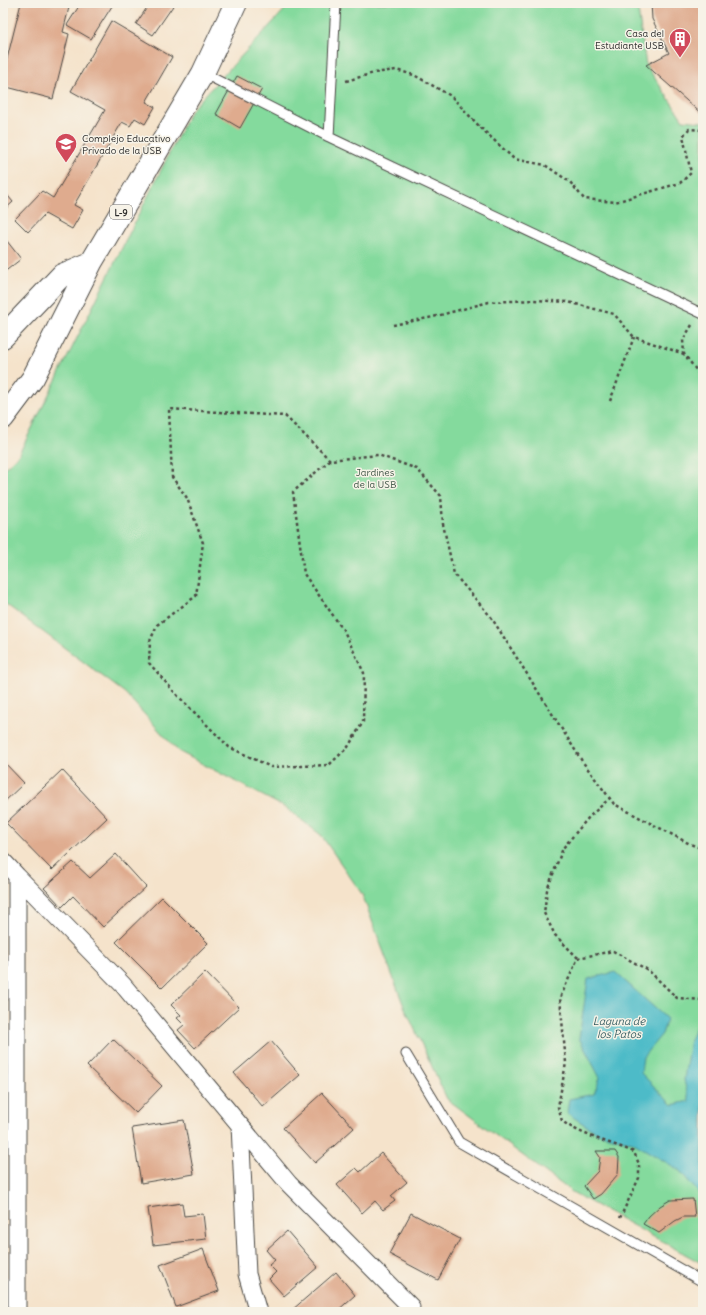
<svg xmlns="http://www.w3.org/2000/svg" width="706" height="1315" viewBox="0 0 706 1315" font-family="Delius,sans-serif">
  <rect width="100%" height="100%" fill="#f7f3e8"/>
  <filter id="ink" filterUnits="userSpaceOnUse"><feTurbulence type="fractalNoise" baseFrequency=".025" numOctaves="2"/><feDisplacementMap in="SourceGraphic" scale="8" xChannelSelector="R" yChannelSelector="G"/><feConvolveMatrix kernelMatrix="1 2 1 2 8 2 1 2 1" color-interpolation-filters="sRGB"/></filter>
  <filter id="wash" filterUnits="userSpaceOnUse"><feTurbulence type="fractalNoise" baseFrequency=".012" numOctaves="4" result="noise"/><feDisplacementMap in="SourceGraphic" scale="16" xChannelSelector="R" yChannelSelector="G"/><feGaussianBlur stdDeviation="0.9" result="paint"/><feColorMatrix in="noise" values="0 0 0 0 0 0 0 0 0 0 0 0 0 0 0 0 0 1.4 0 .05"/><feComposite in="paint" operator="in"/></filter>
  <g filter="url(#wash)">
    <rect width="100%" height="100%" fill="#f5e3cb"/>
    <path fill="#84da9d" stroke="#588264" d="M291 3H637L646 65 683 120 703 122V1264L572 1192 447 1099 403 1004 362 894 321 835 286 808 178 751 125 693 3 602V469L18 456 191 110Z"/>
    <path fill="#4ebbc8" stroke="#3c737a" d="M615 972 667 1019 662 1034 643 1057 641 1073 672 1105 689 1101 684 1080 690 1039 703 1014V1198L679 1170 632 1142 597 1133 567 1113 569 1099 594 1094 600 1078 579 1038 588 979Z"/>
    <g id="blocks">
      <path fill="#dfab8e" d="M21 3H70L63 32 69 34 53 99 3 86V75Z
        M81 3H114L91 39 67 25Z
        M150 3H175L153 35 136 24Z
        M651 3H703V115L646 65 669 53 652 19Z
        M111 21 172 57 146 102 155 107 145 124 135 118 130 126 122 122 74 205 83 210 72 229 45 214 28 232 15 219 42 191 53 198 105 110 71 91Z
        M237 76 262 89 240 128 216 114Z
        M3 190 13 202 3 211Z
        M3 236 21 259 3 273Z
        M3 761 24 783 3 803Z
        M62 770 107 818 52 870 6 823Z
        M116 854 146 887 103 927 73 896 62 907 44 888 73 862 90 878Z
        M162 897 208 943 162 988 116 942Z
        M205 972 239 1007 195 1048 178 1030 184 1025 177 1018 181 1015 171 1005Z
        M113 1039 162 1086 136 1113 87 1066Z
        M271 1041 300 1075 263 1107 234 1073Z
        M322 1093 354 1128 315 1163 283 1128Z
        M184 1120 194 1174 141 1183 132 1128Z
        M596 1151H615L619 1157 618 1174 601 1194 593 1199 584 1186 598 1171 600 1157Z
        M381 1153 407 1182 391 1196 395 1201 383 1210 375 1201 362 1213 337 1185 356 1168 360 1172Z
        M693 1199 695 1217H683L675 1221 659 1233 643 1224 649 1216 660 1206 670 1200Z
        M182 1203 184 1216 203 1214 206 1239 153 1245 148 1208Z
        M411 1213 460 1239 438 1280 389 1254Z
        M287 1231 318 1267 284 1296 269 1279 276 1272 269 1265 275 1260 266 1250Z
        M203 1249 219 1291 176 1307 160 1265Z
        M336 1272 355 1295 336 1312H293L292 1310Z"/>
    </g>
  </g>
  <g filter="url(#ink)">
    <use href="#blocks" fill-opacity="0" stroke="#494743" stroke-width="1"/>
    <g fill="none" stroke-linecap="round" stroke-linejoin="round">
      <g stroke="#494743" stroke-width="11">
        <path id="service" d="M203 73 329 137 703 314
          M329 137 336 3
          M406 1054 459 1142 703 1282"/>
      </g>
      <g stroke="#494743" stroke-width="19">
        <path id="minor" d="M3 861 17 876V1312
          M17 876 123 985 289 1184 411 1307
          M240 1125 247 1274 258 1312"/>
      </g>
      <g stroke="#494743" stroke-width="24">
        <path id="primary" d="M3 337 62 275 91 263
          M3 418 33 378 91 263 203 73 236 3"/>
      </g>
      <path stroke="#494743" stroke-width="2.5" stroke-dasharray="3 3" stroke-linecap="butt" d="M346 81 374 73 396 70 414 75 451 96 480 127 514 159 545 165 570 182 584 199 615 202 680 183 691 173 683 136 689 129 703 130
        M393 325 433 317 489 302 534 300 568 302 614 314 634 337 684 354
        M692 325 683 340 684 354 703 379
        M610 401 634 337
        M330 460 285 416 169 409 172 477 187 498 203 543 196 596 157 625 150 641 149 663 177 695 229 747 271 767 329 765 348 747 363 722 364 673 344 631 304 574 293 492 330 460 378 455 417 469 441 496 443 524 454 574 491 617 582 761 614 804 690 844 703 849
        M578 958 555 935 544 913 547 890 563 848 589 817 610 798
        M620 1218 639 1178V1164L634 1152C610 1142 582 1136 562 1121L558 1107 566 1063 560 998 578 958 613 951 648 970 677 998 703 1000"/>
      <use href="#service" stroke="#fff" stroke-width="9"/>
      <use href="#minor" stroke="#fff" stroke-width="17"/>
      <use href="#primary" stroke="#fff" stroke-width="22"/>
    </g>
  </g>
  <defs>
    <g id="building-pin" transform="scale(1.15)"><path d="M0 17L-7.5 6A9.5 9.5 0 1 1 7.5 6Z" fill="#d1495b" stroke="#f7f3e8"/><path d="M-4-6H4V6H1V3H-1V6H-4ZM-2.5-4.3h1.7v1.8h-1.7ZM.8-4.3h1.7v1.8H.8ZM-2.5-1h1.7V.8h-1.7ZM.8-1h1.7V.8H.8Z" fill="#fff"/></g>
    <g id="school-pin" transform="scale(1.15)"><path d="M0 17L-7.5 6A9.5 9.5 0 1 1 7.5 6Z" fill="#d1495b" stroke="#f7f3e8"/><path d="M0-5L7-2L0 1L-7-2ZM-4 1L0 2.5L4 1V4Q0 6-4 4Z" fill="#fff"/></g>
  </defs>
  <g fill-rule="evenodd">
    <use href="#building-pin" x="680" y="39"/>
    <use href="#school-pin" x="66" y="144"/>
  </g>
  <g text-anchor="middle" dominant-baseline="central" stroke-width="3" stroke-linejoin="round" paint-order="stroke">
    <rect fill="#f7f3e8" stroke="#686764" stroke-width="1" x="110" y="205" width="22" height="14" rx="3"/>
    <g font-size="9" font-weight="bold" fill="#2b2b2b">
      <text x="121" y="212">L-9</text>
    </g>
    <g font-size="10" fill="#2b2b2b" stroke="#f7f3e8" text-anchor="end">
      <text x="664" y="33">Casa del<tspan x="664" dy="12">Estudiante USB</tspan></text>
      <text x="82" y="138" text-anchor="start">Complejo Educativo<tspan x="82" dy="12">Privado de la USB</tspan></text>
    </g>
    <g font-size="10" fill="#415748" stroke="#f7f3e8">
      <text x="375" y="472">Jardines<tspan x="375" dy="12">de la USB</tspan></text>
    </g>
    <g font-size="11" font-style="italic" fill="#375d62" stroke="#f7f3e8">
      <text x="619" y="1021">Laguna de<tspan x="619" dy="13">los Patos</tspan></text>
    </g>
  </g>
  <rect width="706" height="1315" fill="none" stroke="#f7f3e8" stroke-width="16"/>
</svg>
